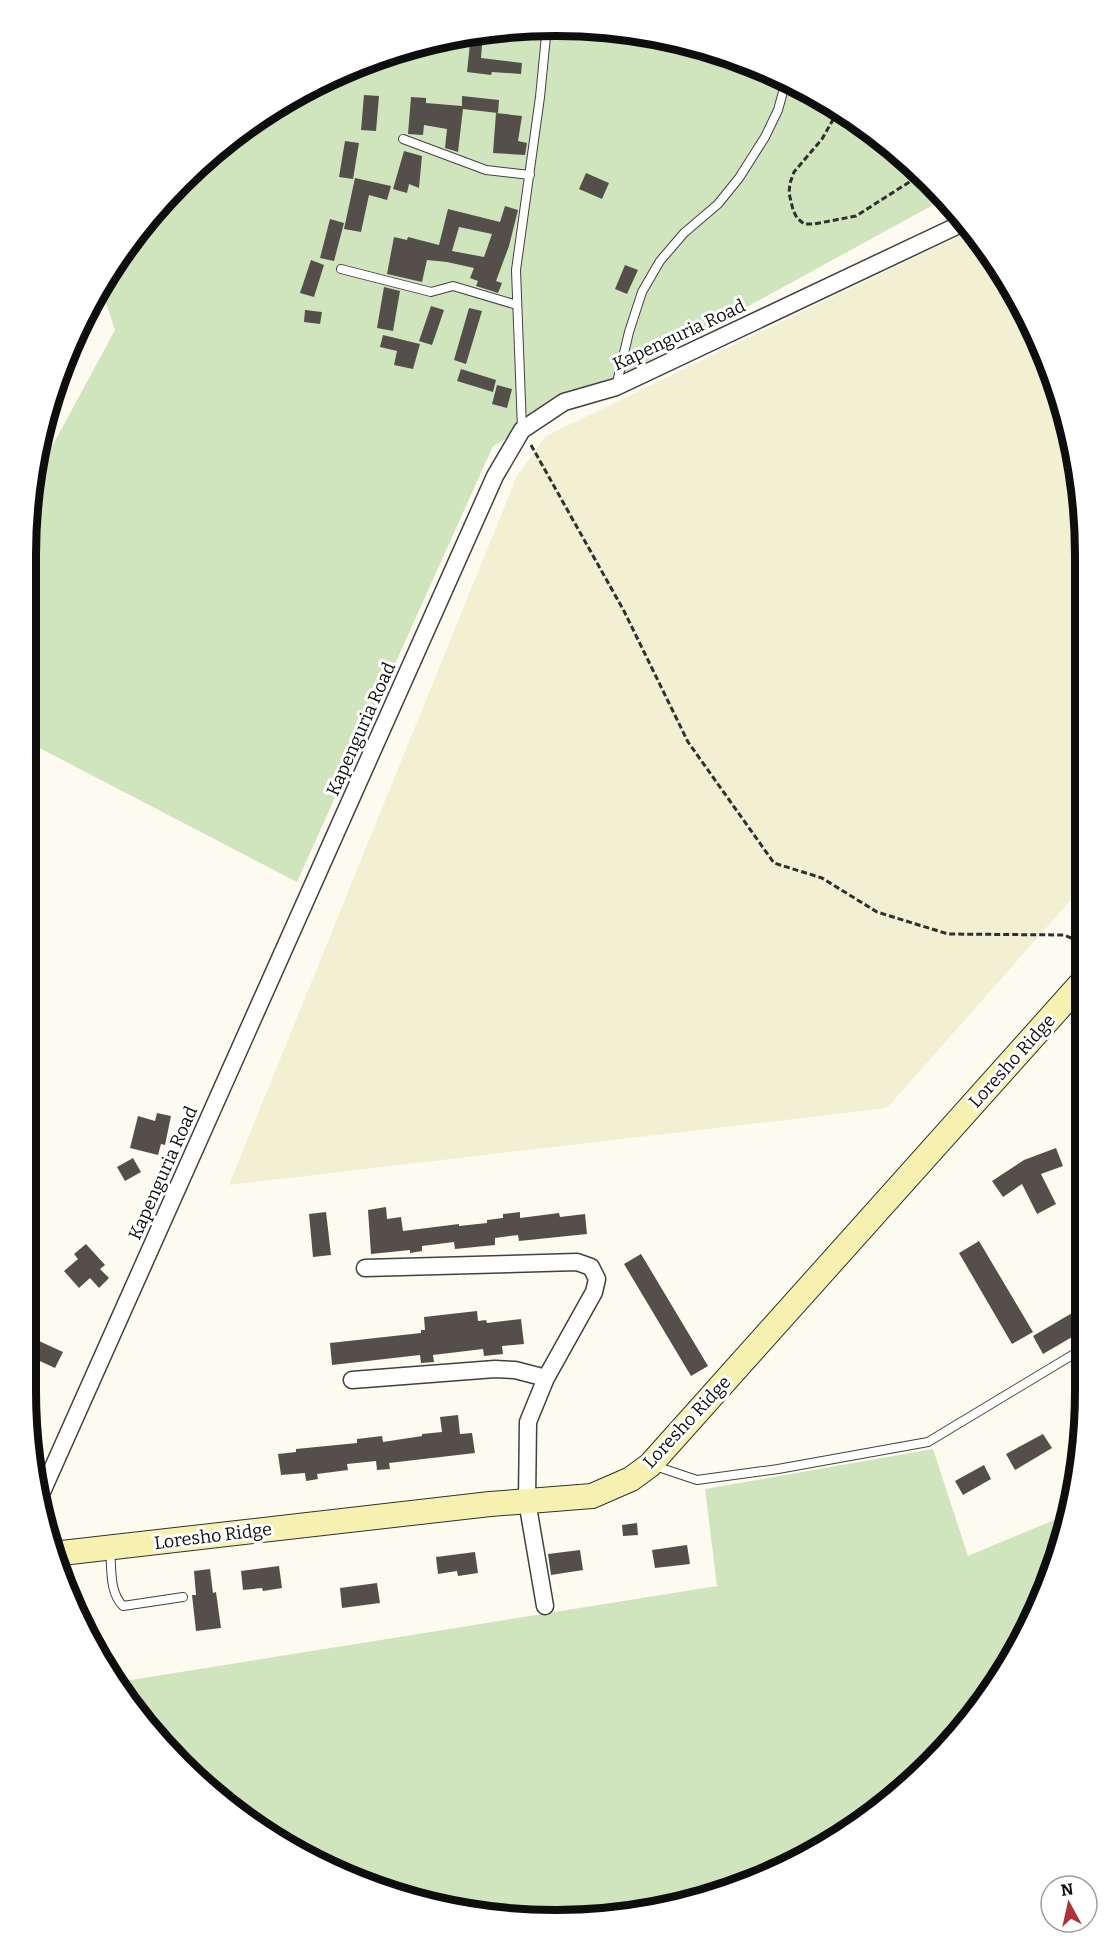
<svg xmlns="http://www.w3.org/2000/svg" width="1111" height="1946" viewBox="0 0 1111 1946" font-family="Bitter,serif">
  <rect width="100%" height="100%" fill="#fdfbf0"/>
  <path fill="#f1f0d2" d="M969 231 1014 290 1057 385 1084 520V885L887 1108 229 1185 517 476 546 436Z"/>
  <path fill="#d0e5bd" d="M555 26 659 36 758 66 850 115 930 181 944 199 493 446 297 882 26 741 27 520 35 478 115 330 101 288 115 261 180 181 261 115 352 66 452 36Z
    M933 1449 968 1556 1066 1515 1057 1561 996 1685 878 1811 726 1892 590 1919 418 1902 261 1831 135 1713 118 1682 717 1586 705 1489Z"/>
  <path fill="#554f4b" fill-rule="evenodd" d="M483 33 481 58 522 63 521 74 492 72 491 75 467 72 471 34Z
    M364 95 379 96 376 131 361 130Z
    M462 96 499 100 498 113 463 109 458 152 445 148 447 129 424 125 423 135 408 134 411 97 426 98V103L462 106Z
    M496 113 522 116 518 141 527 143 525 155 493 153Z
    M345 141 359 143 353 179 339 177Z
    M404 151 422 156 419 188 409 184 407 193 393 189Z
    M586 173 609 183 602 199 579 189Z
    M355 178 391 186 387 200 369 195 361 232 344 229Z
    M505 206 518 210 509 246 496 281 502 283 498 293 476 286 478 281 470 278 474 268 447 262 427 260 422 282 387 274 394 237 407 240 408 237 439 245 448 209 500 222ZM459 227 492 234 484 257 452 251Z
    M330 219 344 223 334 261 320 258Z
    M311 260 324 265 314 297 300 293Z
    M625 265 638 270 627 294 615 289Z
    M384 287 400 291 393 331 377 328Z
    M431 306 444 310 432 345 419 341Z
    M469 308 482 311 466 364 454 360Z
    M305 310 322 312 320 324 304 322Z
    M383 335 420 344 413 369 394 365 397 351 380 347Z
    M461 369 496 380 493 392 457 381Z
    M497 385 512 389 507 408 492 404Z
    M157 1113 171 1116 165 1145 161 1144 158 1155 130 1148 138 1116 155 1121Z
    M1056 1148 1063 1166 1041 1174 1056 1204 1037 1214 1022 1184 1003 1197 992 1181 1024 1160Z
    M133 1158 141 1172 125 1181 117 1167Z
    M386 1207 387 1219 401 1217 403 1231 459 1224V1226L487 1223V1220L503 1218V1214L520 1212V1218L559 1213 560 1217 585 1214 587 1234 519 1241 518 1235 495 1238V1245L455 1249 454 1242 422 1246V1251L410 1253V1250L371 1254 368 1210Z
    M326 1212 331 1255 313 1257 309 1214Z
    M979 1241 1033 1332 1012 1344 959 1253Z
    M86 1244 105 1265 100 1269 109 1278 99 1288 90 1278 79 1288 64 1271 78 1259 74 1254Z
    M641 1254 708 1366 691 1376 624 1264Z
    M1084 1306V1330L1043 1354 1033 1336Z
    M477 1311 478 1321 486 1320 487 1323 521 1319 524 1344 502 1346 503 1354 484 1356 483 1349 433 1355 434 1362 421 1363 420 1355 332 1365 330 1343 421 1333V1330H425L424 1317Z
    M39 1341 63 1352 55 1368 31 1357Z
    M458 1415 460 1434 472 1433 475 1453 389 1463 390 1469 377 1470 376 1461 347 1464 348 1470 317 1474 318 1479 306 1481 305 1473 281 1475 278 1454 296 1452V1449L357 1443V1439L382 1436 383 1442 422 1436V1434L442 1432 440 1417Z
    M1043 1434 1052 1448 1015 1470 1006 1454Z
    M984 1465 991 1479 963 1495 955 1481Z
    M637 1523 638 1535 623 1536 622 1525Z
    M687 1545 690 1564 655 1568 652 1550Z
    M580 1550 583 1570 551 1575 548 1554Z
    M475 1552 478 1573 458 1576 457 1571 438 1574 436 1557Z
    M279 1566 282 1588 263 1591 262 1588 243 1590 241 1571Z
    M210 1569 213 1593 216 1592 221 1628 196 1631 192 1595H196L194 1571Z
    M377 1583 380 1603 342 1608 340 1588Z"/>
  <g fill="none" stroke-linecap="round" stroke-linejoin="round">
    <g stroke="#414141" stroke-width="10">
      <path id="lane" d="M403 139 486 170 530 175
        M341 269 431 292 453 286 517 305
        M616 387 629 332 642 292 660 261 684 233 718 204 739 178 765 137 778 110 786 81
        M522 429 516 270 540 97 547 26
        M652 1465 697 1480 778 1469 928 1442 1084 1348
        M110 1550C112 1569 109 1592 123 1606L183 1597"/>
    </g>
    <g stroke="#414141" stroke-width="19">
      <path id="street" d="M365 1268 577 1262 591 1267 597 1279 594 1292 546 1378 528 1422 527 1501 545 1606
        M352 1380 495 1369 515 1370 546 1378
        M42 1492 495 476 522 430 564 402 616 387 963 223"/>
    </g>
    <g stroke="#303030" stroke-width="26">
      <path id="secondary" d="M53 1554 490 1504 592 1496 631 1479 650 1465 1084 980"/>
    </g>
    <path stroke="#303030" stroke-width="3" stroke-dasharray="6 3" stroke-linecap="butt" d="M838 111 822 139 794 172 790 183 789 193 793 210 797 218 804 224H814L856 216 922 174
      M531 445 624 611 688 742 774 863 822 878 877 912 948 934 1064 935 1084 943"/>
    <use href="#lane" stroke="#fff" stroke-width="8"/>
    <use href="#street" stroke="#fff" stroke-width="16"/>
    <use href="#secondary" stroke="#f7f1b1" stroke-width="24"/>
  </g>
  <g text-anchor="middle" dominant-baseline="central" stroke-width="6" stroke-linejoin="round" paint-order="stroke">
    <g font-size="18" fill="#0e0e0e" stroke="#fff">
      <text transform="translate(679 335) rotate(-25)">Kapenguria Road</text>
      <text transform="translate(361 729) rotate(-66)">Kapenguria Road</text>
      <text transform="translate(1012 1061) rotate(-48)">Loresho Ridge</text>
      <text transform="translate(163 1173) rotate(-66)">Kapenguria Road</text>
      <text transform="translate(687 1422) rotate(-47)">Loresho Ridge</text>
      <text transform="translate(213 1536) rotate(-7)">Loresho Ridge</text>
    </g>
  </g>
  <path d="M0 0H1111V1946H0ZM555 36H556A519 519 0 0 1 1075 555V1391A519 519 0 0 1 556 1910H555A519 519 0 0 1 36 1391V555A519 519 0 0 1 555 36Z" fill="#fff" fill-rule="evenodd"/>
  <path fill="none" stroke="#0e0e0e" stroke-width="8" d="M555 36H556A519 519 0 0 1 1075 555V1391A519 519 0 0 1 556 1910H555A519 519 0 0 1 36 1391V555A519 519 0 0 1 555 36Z"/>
  <g transform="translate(1069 1904) rotate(352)"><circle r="28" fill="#ffffff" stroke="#9f9f9f" stroke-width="1.5"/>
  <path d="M0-4.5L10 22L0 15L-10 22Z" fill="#b03335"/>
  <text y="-9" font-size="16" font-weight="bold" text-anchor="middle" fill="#0e0e0e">N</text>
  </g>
</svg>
